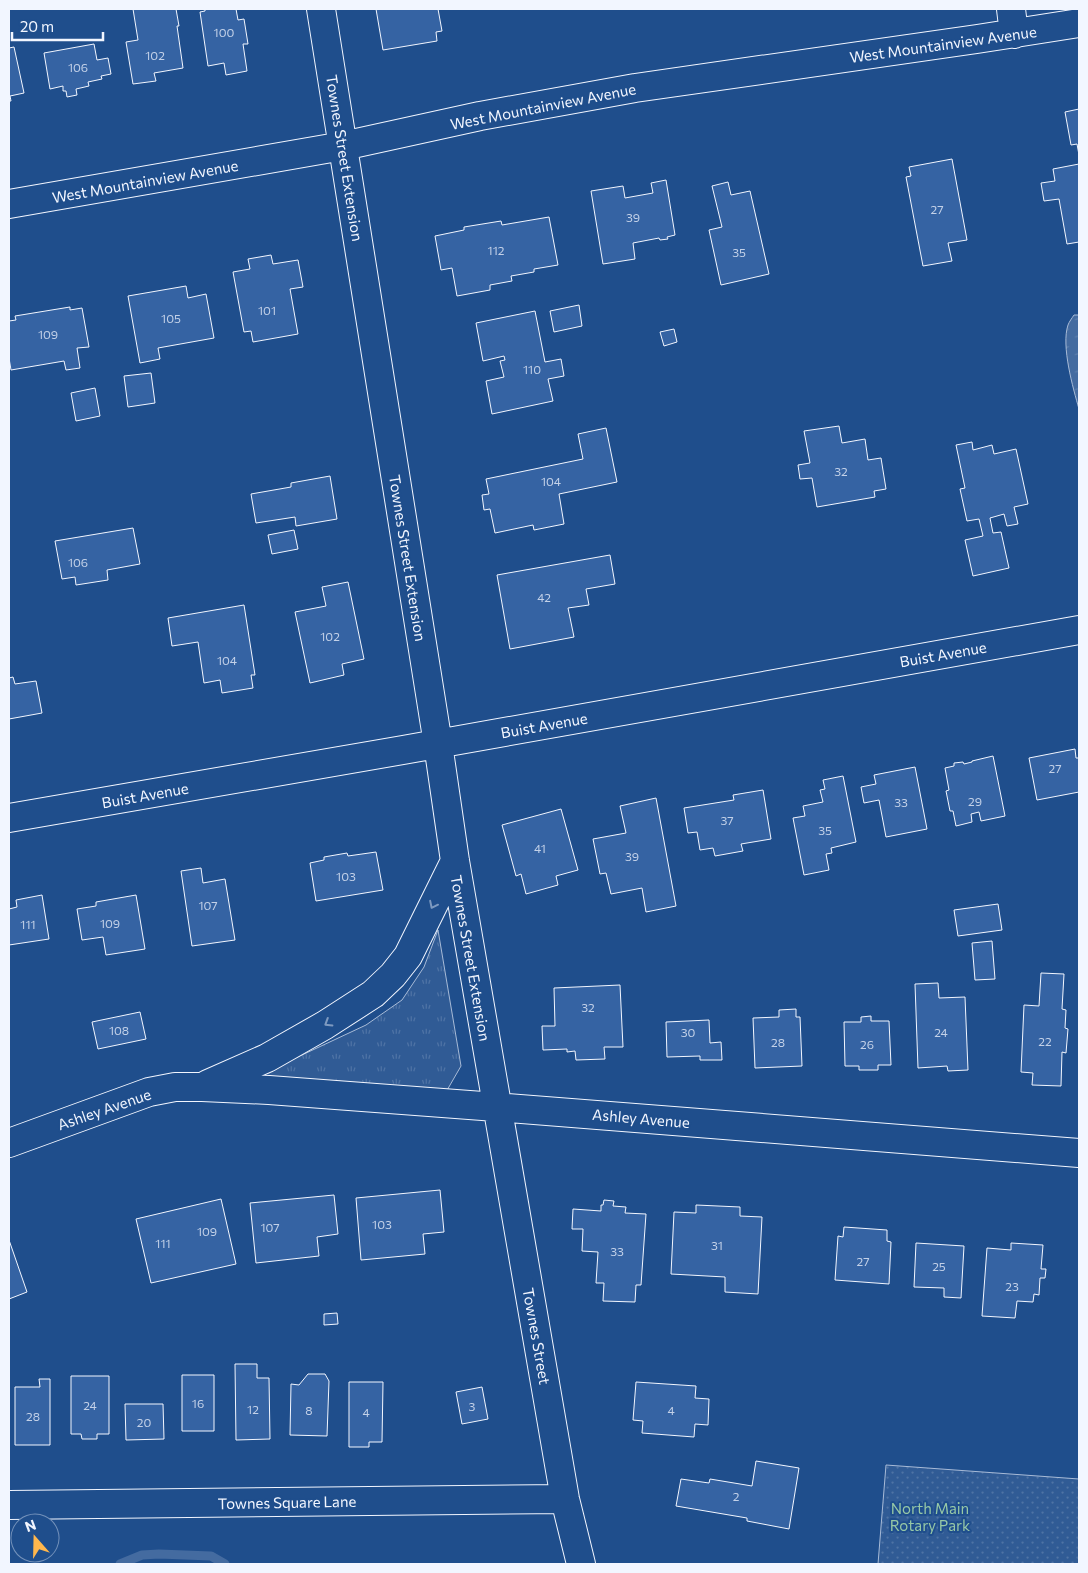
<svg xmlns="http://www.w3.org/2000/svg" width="1088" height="1573" viewBox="0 0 1088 1573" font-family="Commissioner,sans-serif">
  <defs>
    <pattern id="grass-tufts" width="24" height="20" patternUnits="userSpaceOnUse" patternTransform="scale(1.25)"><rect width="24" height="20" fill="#305b95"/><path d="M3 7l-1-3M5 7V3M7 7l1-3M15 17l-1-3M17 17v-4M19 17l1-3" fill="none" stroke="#4e73a5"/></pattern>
    <pattern id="park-dots" width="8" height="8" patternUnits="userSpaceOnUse" patternTransform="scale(1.25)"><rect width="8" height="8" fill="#305b95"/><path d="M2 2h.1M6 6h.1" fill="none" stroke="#4e73a5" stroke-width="1.8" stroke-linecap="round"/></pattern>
    <pattern id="water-ripples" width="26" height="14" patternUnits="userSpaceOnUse" patternTransform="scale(1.25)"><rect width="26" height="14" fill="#446ba0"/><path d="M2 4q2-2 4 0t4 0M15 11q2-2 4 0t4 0" fill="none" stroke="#5f81ae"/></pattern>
  </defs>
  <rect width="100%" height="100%" fill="#1f4e8c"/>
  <path fill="url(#grass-tufts)" stroke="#a8bbd7" d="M438 930 461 1066 446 1092 255 1077 366 1025 402 1000 424 967Z"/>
  <path fill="url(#park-dots)" stroke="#a8bbd7" d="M886 1465 1079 1479V1564H878Z"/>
  <path fill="url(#water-ripples)" stroke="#a8bbd7" d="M1074 315H1079V409C1073 388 1061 346 1068 325 1069 322 1072 318 1074 315Z"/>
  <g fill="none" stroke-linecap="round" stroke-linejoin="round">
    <path stroke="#446ba0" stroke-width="9" d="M120 1564 142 1555 159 1554 211 1556 225 1564"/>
  </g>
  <path fill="#3563a3" stroke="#f2f6ff" d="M133 9H176L179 26H177L183 68 154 73 156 81 133 84 126 42 138 40Z
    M205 9H236L238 20 244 19 248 44H243L247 71 226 75 224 63 208 66 200 12 205 11Z
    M376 9H438L442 31 436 32 437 41 383 50Z
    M94 44 97 60 108 58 111 74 101 76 102 79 88 82 89 86 76 89 77 95 67 97 66 91H63V86L50 89 44 53Z
    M14 47 24 93 10 96 11 101H9V48Z
    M1079 109V155L1077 144 1071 145 1065 112Z
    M952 159 967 240 948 243 952 261 923 266 906 177 911 176 909 167Z
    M1079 164V242L1067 244 1059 199 1044 201 1041 183 1055 181 1053 169Z
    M666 180 675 235 667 237 668 239 660 240 659 238 633 243 635 259 603 264 591 191 623 186 625 198 653 193 651 183Z
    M728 182 731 195 750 191 769 274 721 285 709 230 722 227 712 186Z
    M549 217 558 265 534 269V272L511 276 512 281 490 285V290L457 296 452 268 441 270 435 236 464 230V227L501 221 502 225Z
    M271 255 273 264 298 260 303 287 290 289 298 334 253 342 251 331 244 332 233 272 250 269 248 259Z
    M186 286 188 298 206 294 214 338 158 348 160 359 140 363 128 296Z
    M579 305 582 326 554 332 550 311Z
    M70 307V310L82 308 89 347 77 348 80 368 66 370 64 361 11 370 9 358V321L16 320 15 316Z
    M535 311 545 362 561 359 564 376 548 379 553 401 492 414 486 381 504 377 500 361 505 360 504 356 483 361 476 323Z
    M674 329 677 342 664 346 660 332Z
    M151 373 155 403 128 407 124 376Z
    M95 388 100 416 76 421 71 393Z
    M839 426 842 443 865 439 868 460 881 458 886 489 874 491 875 497 817 507 812 478 800 479 798 465 810 463 804 431Z
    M606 428 617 482 559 494 564 524 534 530 533 525 495 533 490 509 484 510 482 495 489 494 486 479 583 459 578 434Z
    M972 442 973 450 992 445 994 454 1016 449 1028 504 1014 507 1018 524 1007 526 1004 514 990 518 993 533 1001 532 1009 568 973 576 965 540 983 536 979 519 967 521 960 489 965 488 956 445Z
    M330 476 337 519 296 526 295 517 256 523 251 494 291 487V483Z
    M133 528 140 564 107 570 108 580 76 585 75 577 62 579 55 541Z
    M294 530 298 549 272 554 268 535Z
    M610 555 615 584 586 589 589 605 568 608 574 637 510 649 497 575Z
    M348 582 364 659 342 664 344 675 310 683 295 612 326 606 322 587Z
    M244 605 255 675H251L253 688 222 693 220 680 204 683 198 642 172 646 168 618Z
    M13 677 15 684 36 681 42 713 9 719V678Z
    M1075 749 1076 758H1079V792L1037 800 1029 758Z
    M993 756 1005 816 981 821 979 812 971 814 972 822 956 826 953 811H950L946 791 949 790 945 768 954 766V763L963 762 964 764 972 762V761Z
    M915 767 927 829 886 837 879 800 864 803 861 787 876 784 874 775Z
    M843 776 856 842 831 848 832 853 826 854 829 870 804 875 793 818 805 816 803 806 823 802 820 790 825 789 823 780Z
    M763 790 771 839 741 844 743 851 715 856 713 848 700 850 697 832 688 833 684 808 734 800 733 795Z
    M656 798 676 906 646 912 642 888 611 894 606 873 600 874 593 839 626 833 620 806Z
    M561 809 578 870 556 876 558 885 526 894 521 874 516 876 502 825Z
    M376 852 383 890 316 901 310 863 324 860V857L347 853 348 856Z
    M201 868 203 883 225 879 235 940 192 946 181 871Z
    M42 895 49 939 9 945V909L17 907 16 900Z
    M136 895 145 949 106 955 103 937 82 940 77 909 96 906V902Z
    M998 904 1002 930 958 936 954 910Z
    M992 941 995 979 975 980 972 943Z
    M1041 973 1064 974 1062 1009 1066 1010 1065 1028 1068 1029 1066 1053 1062 1052 1061 1086 1032 1085 1033 1073 1021 1072 1024 1005 1039 1006Z
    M938 983 939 998 965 997 968 1070 948 1071 947 1066 918 1068 915 984Z
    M620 985 623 1047H604L605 1059 576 1060 575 1051 567 1052V1049L543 1050 542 1026H555L554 988Z
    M796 1009V1017H800L802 1066 755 1068 753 1018 779 1017V1010Z
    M140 1012 146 1039 98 1049 92 1022Z
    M871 1016V1021H889L891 1065H878V1070H859V1066H845L844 1022H861V1017Z
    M709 1020 710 1043 721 1042 722 1060H700V1056L667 1057 666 1022Z
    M440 1190 444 1232 423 1234 425 1254 361 1260 356 1198Z
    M334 1195 338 1234 317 1237 319 1256 256 1263 250 1203Z
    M221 1199 236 1264 151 1283 136 1219Z
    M604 1200 614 1201 613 1206 626 1207 625 1213 646 1214 641 1285H636L635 1302 603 1301 604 1283H596L598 1252 582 1251 583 1229H572L573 1209 601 1211V1205H603Z
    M696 1205 740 1207V1216L762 1217 758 1294 725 1292V1277L671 1274 674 1212 696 1213Z
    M844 1227 887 1230V1241L891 1242 889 1284 835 1280 838 1236 843 1237Z
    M9 1240 27 1292 9 1299Z
    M916 1243 964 1246 961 1298 944 1297V1288L914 1287Z
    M1011 1243 1043 1245 1041 1269H1046L1045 1278H1040L1039 1295 1034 1294 1033 1302 1017 1301 1015 1318 982 1316 987 1248 1011 1250Z
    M337 1313 338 1324 324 1325V1314Z
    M235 1364H257V1378H269L270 1439 236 1440Z
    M308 1374H325L329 1381 327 1436 290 1435 291 1384 299 1385Z
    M182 1375H214V1431H182Z
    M71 1376H109V1434H97V1439H82L81 1434H71Z
    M39 1379H50V1445H15V1387H40Z
    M349 1382H383L382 1442H369V1447H349Z
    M636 1382 696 1386 695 1398 709 1399 708 1425 695 1424 694 1437 642 1433 643 1421 633 1420Z
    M482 1387 488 1419 462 1424 456 1392Z
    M125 1404H163L164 1439 126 1440Z
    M756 1461 799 1468 789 1529 747 1521V1518L676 1506 681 1479 709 1483 710 1479 752 1486Z"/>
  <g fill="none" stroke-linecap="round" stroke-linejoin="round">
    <g stroke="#f2f6ff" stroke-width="30">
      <path id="minor" d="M321 9 438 744 455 861 565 1499 581 1564
        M1011 9 1014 34
        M9 204 343 146 480 116 635 88 977 39 1079 23
        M9 818 403 750 1079 630
        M208 1084 267 1058 325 1025 373 994 393 975 408 956 455 861
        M9 1143 149 1092 175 1087H202L269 1090 496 1107 1079 1153
        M9 1505 565 1499"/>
    </g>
    <use href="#minor" stroke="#1f4e8c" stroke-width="28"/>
  </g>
  <defs><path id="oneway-chevron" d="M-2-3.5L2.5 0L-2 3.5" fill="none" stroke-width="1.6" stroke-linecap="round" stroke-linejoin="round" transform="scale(1.25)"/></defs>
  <g stroke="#7e9ac0">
    <use href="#oneway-chevron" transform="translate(433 905) rotate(116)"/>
    <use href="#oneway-chevron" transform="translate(328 1023) rotate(148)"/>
  </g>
  <g text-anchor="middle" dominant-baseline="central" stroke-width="4" stroke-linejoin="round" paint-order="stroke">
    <g font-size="12" fill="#c3d1e8">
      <text x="224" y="32">100</text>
      <text x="155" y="55">102</text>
      <text x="78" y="67">106</text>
      <text x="937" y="209">27</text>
      <text x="633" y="217">39</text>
      <text x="496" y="250">112</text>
      <text x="739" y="252">35</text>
      <text x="267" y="310">101</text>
      <text x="171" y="318">105</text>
      <text x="48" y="334">109</text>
      <text x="532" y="369">110</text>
      <text x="841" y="471">32</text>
      <text x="551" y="481">104</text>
      <text x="78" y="562">106</text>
      <text x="544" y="597">42</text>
      <text x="330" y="636">102</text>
      <text x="227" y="660">104</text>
      <text x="1055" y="768">27</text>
      <text x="975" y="801">29</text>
      <text x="901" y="802">33</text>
      <text x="727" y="820">37</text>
      <text x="825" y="830">35</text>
      <text x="540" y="848">41</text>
      <text x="632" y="856">39</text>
      <text x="346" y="876">103</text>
      <text x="208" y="905">107</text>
      <text x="110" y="923">109</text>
      <text x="28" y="924">111</text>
      <text x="588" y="1007">32</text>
      <text x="119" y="1030">108</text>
      <text x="688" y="1032">30</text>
      <text x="941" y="1032">24</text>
      <text x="1045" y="1041">22</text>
      <text x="778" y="1042">28</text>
      <text x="867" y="1044">26</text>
      <text x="382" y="1224">103</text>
      <text x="270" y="1227">107</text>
      <text x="207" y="1231">109</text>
      <text x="163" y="1243">111</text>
      <text x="717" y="1245">31</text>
      <text x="617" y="1251">33</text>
      <text x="863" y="1261">27</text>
      <text x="939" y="1266">25</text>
      <text x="1012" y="1286">23</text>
      <text x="198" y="1403">16</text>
      <text x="90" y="1405">24</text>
      <text x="472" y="1406">3</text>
      <text x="253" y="1409">12</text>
      <text x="309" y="1410">8</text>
      <text x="671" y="1410">4</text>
      <text x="366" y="1412">4</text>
      <text x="33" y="1416">28</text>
      <text x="144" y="1422">20</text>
      <text x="736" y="1496">2</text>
    </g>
    <g font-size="15" fill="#f2f6ff" stroke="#1f4e8c">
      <text transform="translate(943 44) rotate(-8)">West Mountainview Avenue</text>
      <text transform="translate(543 106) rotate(-11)">West Mountainview Avenue</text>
      <text transform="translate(345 158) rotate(81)">Townes Street Extension</text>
      <text transform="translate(145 181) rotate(-10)">West Mountainview Avenue</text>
      <text transform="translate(408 558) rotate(81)">Townes Street Extension</text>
      <text transform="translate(943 654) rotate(-10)">Buist Avenue</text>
      <text transform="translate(544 725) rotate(-10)">Buist Avenue</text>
      <text transform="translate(145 795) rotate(-10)">Buist Avenue</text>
      <text transform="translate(471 958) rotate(80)">Townes Street Extension</text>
      <text transform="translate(104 1109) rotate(-19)">Ashley Avenue</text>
      <text transform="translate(641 1118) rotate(5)">Ashley Avenue</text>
      <text transform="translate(537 1336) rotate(80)">Townes Street</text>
      <text transform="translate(287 1502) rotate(-1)">Townes Square Lane</text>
    </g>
    <g font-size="15" fill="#97c8a6" stroke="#1f4e8c">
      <text x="930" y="1508">North Main<tspan x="930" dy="17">Rotary Park</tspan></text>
    </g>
  </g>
  <rect width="1088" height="1573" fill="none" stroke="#f2f6ff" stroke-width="20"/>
  <g transform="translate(35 1538) rotate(340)"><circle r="24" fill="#1f4e8c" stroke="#7391ba"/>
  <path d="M0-4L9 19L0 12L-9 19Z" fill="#ffb74d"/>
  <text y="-8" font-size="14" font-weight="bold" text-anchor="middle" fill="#f2f6ff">N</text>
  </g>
  <path d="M12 32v8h91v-8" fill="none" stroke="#f2f6ff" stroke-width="2.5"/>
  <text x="20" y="32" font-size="15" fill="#f2f6ff" stroke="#1f4e8c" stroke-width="4" paint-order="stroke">20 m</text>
</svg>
